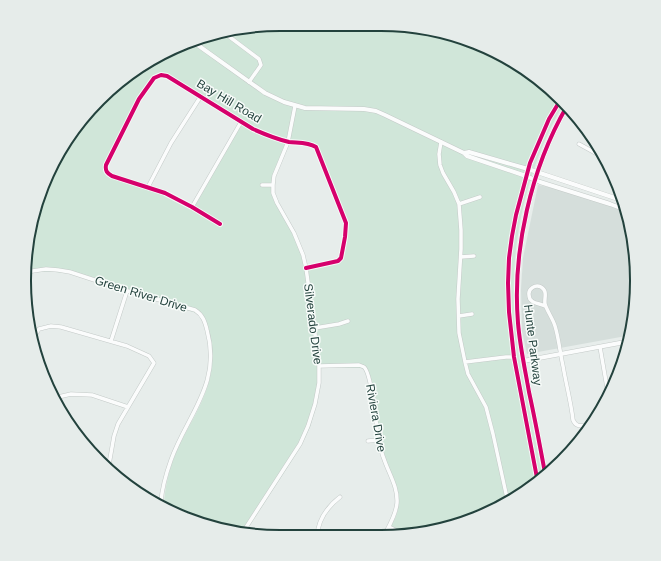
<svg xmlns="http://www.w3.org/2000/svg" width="661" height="561" viewBox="0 0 661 561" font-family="Arial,sans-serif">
  <rect width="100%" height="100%" fill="#e7edeb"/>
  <path fill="#d5dedb" d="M538 185 553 188 603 203 623 212 637 281 626 336 527 354 522 331 521 289 523 258Z"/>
  <path fill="#d0e6d9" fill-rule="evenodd" d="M281 24 414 26 494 50 562 99 564 103C524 172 507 255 516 334 518 354 522 372 526 391 531 419 537 447 542 475L478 518 384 536C392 526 399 514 399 500 399 484 388 471 384 457 378 437 377 416 373 396 371 387 367 378 364 369L360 368 320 367 317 403 310 427 305 438 296 454 245 533 198 523 164 504C165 485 170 467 177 450 193 416 216 387 212 347 211 341 210 333 207 326 205 322 202 318 199 314L81 276C61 272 47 270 26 273V247L43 183 67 138 112 88 167 51 214 33ZM161 77 168 78 242 124 192 208 164 195 113 178 107 170 108 166C117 146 142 85 161 77ZM289 142 312 146 317 150 346 224 340 260 306 268 295 235 274 194 275 175Z"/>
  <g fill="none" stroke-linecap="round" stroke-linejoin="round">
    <g stroke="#c4cac8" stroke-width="4.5">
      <path id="minor" d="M223 32 259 59 261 65 249 82
        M441 142 439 154 440 165 443 173 454 192 459 204 461 230V249L458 299 459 333 465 362 468 374 486 407 493 434 507 498
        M579 144 599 155
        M262 185H273
        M148 187 171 143 201 96
        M459 204 480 197
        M192 207 241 122
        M220 224 192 207 165 193 112 176C107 173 105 171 106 165L139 99 154 78 161 75 167 76 253 129C264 134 277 139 289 142 298 143 308 142 316 147L346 223 345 237 341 258 338 261 306 268
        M461 257 474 256
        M26 272 46 269 58 270 70 272 128 291 195 310C203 315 205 322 207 330 222 384 187 415 171 460 166 474 162 488 161 502
        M545 306C540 303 529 304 529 295 528 289 535 284 541 287 548 291 544 298 545 304 547 311 553 319 555 326 559 339 560 353 563 366 566 384 571 402 573 420 576 427 580 426 587 425
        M459 316 472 314
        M315 328 339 324 348 321
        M111 341 127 291
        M600 347 608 393
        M465 362 506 357H514
        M319 366 359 365C359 365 364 367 364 367 371 373 376 419 377 430 379 439 380 450 384 459 389 474 398 487 397 503 396 515 389 526 384 536
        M43 377 34 337 39 329 51 326 61 327 127 346 149 356 154 363 118 424 114 436 108 470
        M54 398 71 394 92 395 128 407
        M368 441 379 440
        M389 527 401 533
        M243 532 300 444 308 426 315 404 319 383V366L313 318 306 268 303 255 294 233 277 203 273 193V185L274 176 288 142 295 106
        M317 537C318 519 327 507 340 497"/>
    </g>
    <g stroke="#c4cac8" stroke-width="5">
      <path id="tertiary" d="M192 41 265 93 284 102 305 108 364 109 376 111 385 115 464 153 467 156 526 176 540 182 610 204 623 209
        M464 153 469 152 528 169 621 200
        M523 361 625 342"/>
    </g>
    <g stroke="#c3cac8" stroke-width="5.5">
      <path id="secondary" d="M545 473C540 446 535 419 529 392 525 369 520 347 518 323 512 251 531 168 567 106
        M537 478 514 357 509 312 508 283 509 258 512 236 516 215 530 163 549 119 561 99"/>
    </g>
    <use href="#minor" stroke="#fbfcfc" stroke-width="3.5"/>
    <use href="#tertiary" stroke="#fbfcfc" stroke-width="4"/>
    <use href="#secondary" stroke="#fbfcfc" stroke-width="4.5"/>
    <g stroke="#f7fbf9" stroke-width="6">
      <path id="cycleway" d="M220 224 192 207 165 193 112 176C107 173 105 171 106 165L139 99 154 78 161 75 167 76 253 129C264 134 277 139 289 142 298 143 308 142 316 147L346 223 345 237 341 258 338 261 306 268
        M545 473C540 446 535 419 529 392 525 369 520 347 518 323 512 251 531 168 567 106
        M537 478 514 357 509 312 508 283 509 258 512 236 516 215 530 163 549 119 561 99"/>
    </g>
    <use href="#cycleway" stroke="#d6006c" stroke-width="4"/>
  </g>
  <g text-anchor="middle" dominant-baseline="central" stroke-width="3" stroke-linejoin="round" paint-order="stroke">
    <g font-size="12" fill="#23423d" stroke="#f7fbf9">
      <text transform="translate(229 101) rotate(31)">Bay Hill Road</text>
      <text transform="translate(141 294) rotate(17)">Green River Drive</text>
      <text transform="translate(313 324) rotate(83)">Silverado Drive</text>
      <text transform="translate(533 345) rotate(83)">Hunte Parkway</text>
      <text transform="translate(376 418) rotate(80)">Riviera Drive</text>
    </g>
  </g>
  <path d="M0 0H661V561H0ZM280 31H381A249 249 0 0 1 630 280V281A249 249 0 0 1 381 530H280A249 249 0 0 1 31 281V280A249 249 0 0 1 280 31Z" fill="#e6ecea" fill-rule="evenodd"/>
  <path fill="none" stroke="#23423d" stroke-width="2" d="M280 31H381A249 249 0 0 1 630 280V281A249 249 0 0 1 381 530H280A249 249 0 0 1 31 281V280A249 249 0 0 1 280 31Z"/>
</svg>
